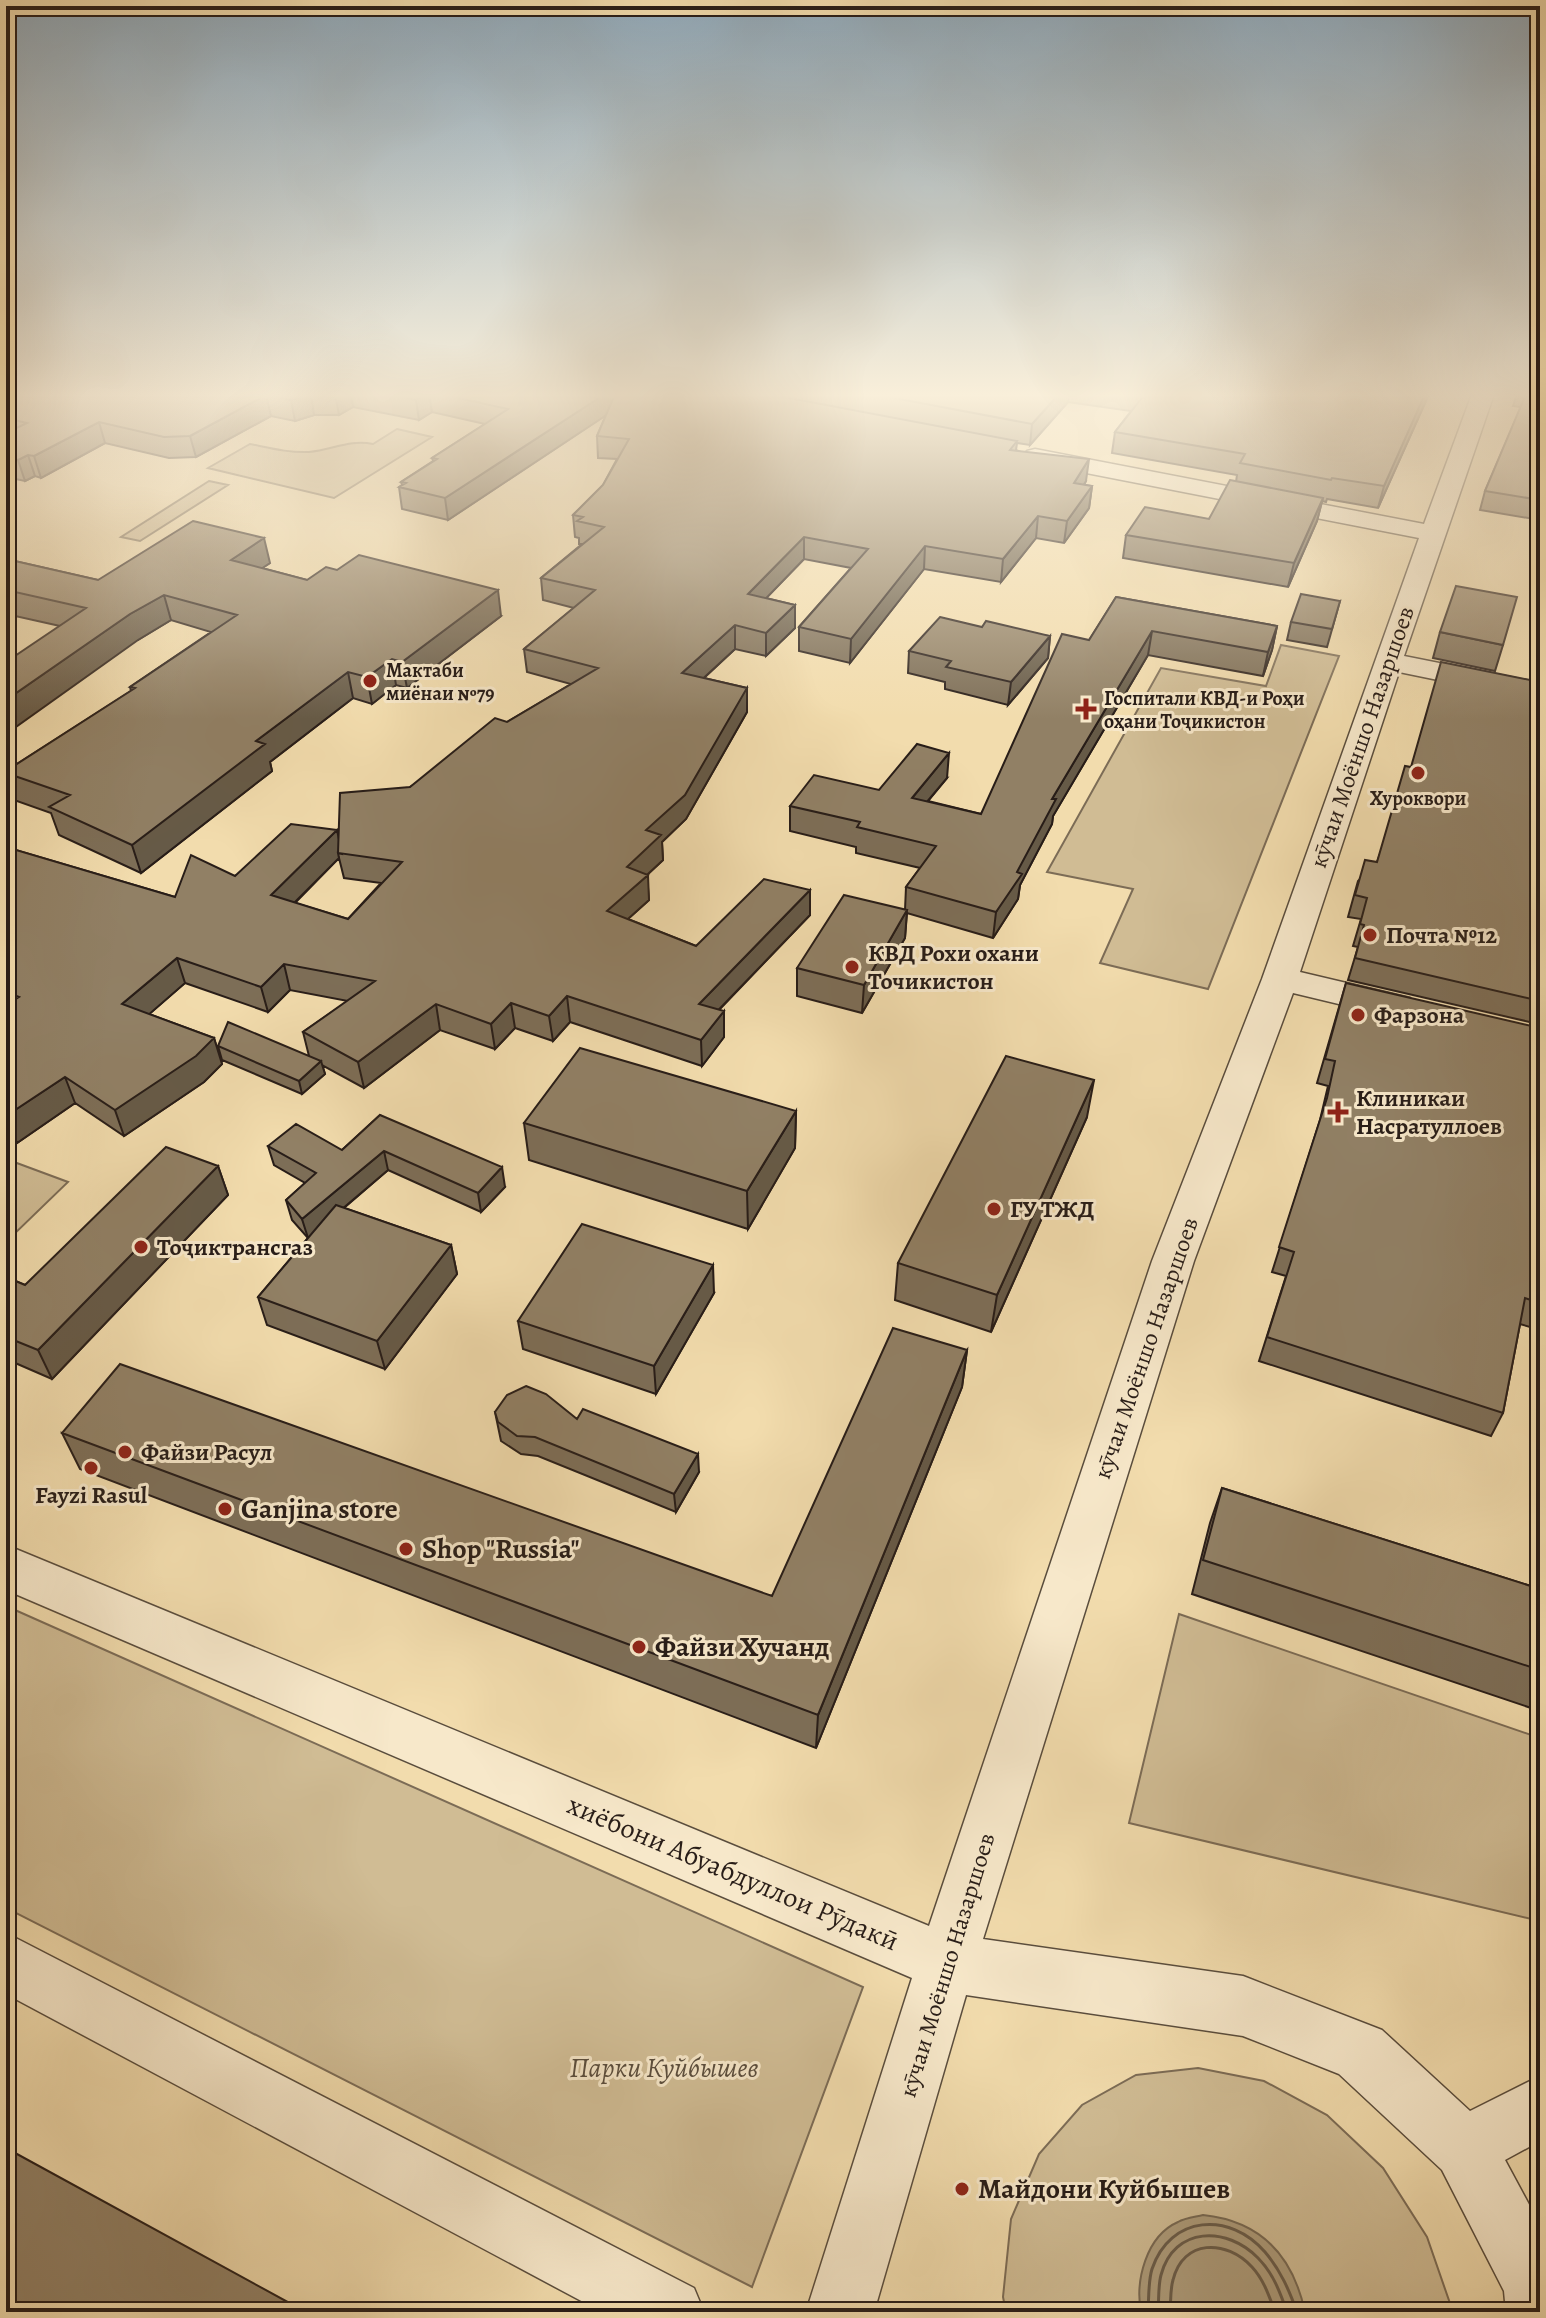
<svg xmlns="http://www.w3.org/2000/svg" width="1546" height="2318" viewBox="0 0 1546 2318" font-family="Alegreya,serif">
  <rect width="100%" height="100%" fill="#f2dcad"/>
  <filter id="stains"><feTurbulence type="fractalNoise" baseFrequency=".0025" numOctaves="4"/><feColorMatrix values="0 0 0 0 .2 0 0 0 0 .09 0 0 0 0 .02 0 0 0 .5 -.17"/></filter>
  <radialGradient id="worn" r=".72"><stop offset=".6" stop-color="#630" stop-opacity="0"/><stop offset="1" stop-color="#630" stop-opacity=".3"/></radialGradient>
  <path fill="#d0bc94" stroke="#7c6c56" stroke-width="2" d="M397 429 432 437 334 498 208 468 250 444C270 448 289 453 309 452 332 450 350 439 373 444Z
    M209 481 228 485 140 541 121 537Z
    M1281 645 1339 656 1208 989 1100 963 1133 889 1047 872 1161 668 1266 686Z
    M6 1159 68 1182 6 1242Z
    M6 1606 863 1987 752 2287 6 1908Z
    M1179 1614 1540 1738V1921L1129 1823Z
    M1198 2068 1264 2081 1327 2115 1383 2168 1427 2237 1453 2312H1006L1003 2297 1011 2219 1039 2154 1082 2105 1136 2075Z"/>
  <path fill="#ad9b7a" stroke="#786953" stroke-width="2" d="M1203 2215C1261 2221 1293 2256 1305 2312H1141C1135 2281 1146 2236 1178 2222 1185 2218 1195 2217 1203 2215Z"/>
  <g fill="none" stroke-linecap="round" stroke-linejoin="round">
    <path stroke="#6a5c49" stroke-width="3" d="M1148 2312C1149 2298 1148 2282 1152 2269 1170 2215 1230 2211 1265 2252 1281 2271 1289 2290 1297 2312
      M1158 2312C1159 2300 1158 2286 1161 2275 1174 2226 1227 2226 1258 2258 1273 2273 1280 2292 1287 2312
      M1170 2312C1171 2302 1170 2290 1173 2280 1183 2239 1226 2239 1252 2267 1264 2280 1269 2296 1275 2312"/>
    <g stroke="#5a4d3d" stroke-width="3">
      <path id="minor" d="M1472 394H1494L1404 656 1540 683V701L1399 672 1300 972 1410 998 1415 1006 1410 1014 1397 1018 1293 993 1194 1261 983 1939 1243 1976 1382 2030 1470 2111 1540 2076V2141L1505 2160 1540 2225V2312H1506L1504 2291 1442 2170 1339 2074 1243 2036 966 1995 874 2312H806L912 1978 6 1590V1545L929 1926 1152 1261 1262 979 1419 538 1035 463 1027 461 1023 456 1027 451 1035 449 1424 524Z
        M6 1933 694 2288 704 2312H602L6 1994Z"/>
    </g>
    <use href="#minor" fill="#f7e8ca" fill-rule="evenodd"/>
  </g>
  <path fill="#7d6e57" stroke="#281d18" stroke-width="2" fill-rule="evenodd" d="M6 394H1428L1426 401 1378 508 1327 499 1326 502 1322 501 1317 521 1288 587 1123 558 1126 535 1209 519 1236 482 1237 475 1112 453 1115 432 1131 411 1068 402 1030 445 1017 443 1016 450 1086 481 1084 485 1092 486 1089 508 1064 543 1036 538 1001 582 924 569 850 663 799 651V627L851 568 804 559 766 598 795 605V628L766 656 735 649 704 678 747 688V712L686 819 662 842 663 860 647 875 649 900 628 919 696 946 810 890V915L719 1010 724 1037 702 1066 570 1022 553 1041 515 1028 495 1049 440 1030 364 1088 322 1065 325 1074 302 1094 222 1060 218 1046 309 1056 303 1032 348 1001 290 990 268 1012 185 983 149 1014 214 1038 222 1064 204 1082 124 1136 75 1103 17 1143 6 1136V847L175 897 235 876 337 830 339 837 410 787 507 722 571 684 527 672 524 649 574 608 543 600 541 578 582 544H579V538L575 537 573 515 603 485 617 459 598 458 597 436 606 415 448 520 402 509 399 487 402 485 401 482 433 461 432 458 485 424 432 412 419 420 353 407 339 415H314L295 421 271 416 196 457 169 458 105 443 41 478 35 476 25 481 6 477ZM339 858 344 878 381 883 348 919 295 903Z
    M1517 394H1540V520L1480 510 1485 491 1521 407 1513 406Z
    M6 559 98 580 270 563 262 568 307 580 501 616 407 688 396 685 372 704 353 698 270 762 272 771 141 873 59 835 51 813 14 800 6 779V771L131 691 130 687 211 632 171 620 138 640 60 626 6 614Z
    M1116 597 1277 626 1272 650 1263 676 1148 655 1053 816 1052 824 1020 885 1018 899 993 938 907 913 905 938 862 1013 797 996V968L905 910 906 887 920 868 856 853V847L790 831V806L947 778 928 801 981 814Z
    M1340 601 1327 647 1287 640 1291 622Z
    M982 627 1050 636 1048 658 1008 705 945 689V682L908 673 909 651Z
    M1440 632 1503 645 1495 671 1433 658Z
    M1540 682V1009L1534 1023 1348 980 1358 947 1353 946 1361 919 1348 917 1358 881 1377 862 1411 767Z
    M1346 983 1534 1257 1540 1258V1330L1520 1324 1503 1413 1491 1436 1259 1361 1286 1276 1272 1272 1320 1120 1328 1086 1317 1083Z
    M796 1111 795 1148 748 1229 529 1160 524 1123Z
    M380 1115 505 1187 481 1212 388 1170 344 1208 451 1245 457 1274 385 1369 267 1325 258 1297 308 1238 292 1220 286 1200 305 1183 274 1165 268 1146 342 1150Z
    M1087 1117 991 1332 895 1300 898 1263Z
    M218 1166 228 1195 52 1379 6 1359V1277L25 1285Z
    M714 1293 656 1394 523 1349 518 1321Z
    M967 1350 962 1387 816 1748 80 1469 62 1433 772 1596Z
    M495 1412 577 1419 699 1472 676 1512 538 1456 521 1454 501 1441Z
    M1222 1488 1540 1589V1711L1192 1594 1210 1523Z"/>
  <path fill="#665a47" stroke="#281d18" stroke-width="2" d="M311 394 314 415 295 421 291 400Z
    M335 394H351L353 407 339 415Z
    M425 394H429L432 412 419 420 416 400Z
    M605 394H619L620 406 448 520 445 498Z
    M1059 394H1069L1068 402 1030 445 1032 424Z
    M1424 394H1428L1426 401 1378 508 1384 486Z
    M266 395 271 416 196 457 190 436Z
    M99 422 105 443 41 478 34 456Z
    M28 455 35 476 25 481 18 460Z
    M1089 459 1086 481 1071 505 1074 483Z
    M1092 486 1089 508 1064 543 1067 521Z
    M1323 498 1317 521 1288 587 1294 563Z
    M1038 516 1036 538 1001 582 1003 559Z
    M804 537V559L748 617V594Z
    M264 538 270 563 237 585 231 560Z
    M925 546 924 569 850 663 851 639Z
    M498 590 501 616 407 688 402 662Z
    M164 595 171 620 138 640 6 734V700L130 614Z
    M795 605V628L766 656V633Z
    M735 625V649L683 697 682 673Z
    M1277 626 1272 650 1263 676 1268 652Z
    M1152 631 1148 655 1053 816 1052 824 1020 885 1018 899 993 938 996 912 1052 799Z
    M1050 636 1048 658 1008 705 1011 682Z
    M392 659 396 685 372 704 367 677Z
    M348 672 353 698 270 762 272 771 141 873 132 845 256 741Z
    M747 688V712L686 819 662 842 663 860 635 886 648 875 649 900 609 936 607 911 627 867 646 830Z
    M949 753 947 778 910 822 912 798Z
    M337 830 342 854 338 853 339 858 277 920 271 895Z
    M810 890V915L700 1029 699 1004Z
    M907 910 905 938 862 1013 864 985Z
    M177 958 185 983 131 1030 122 1004Z
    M284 964 290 990 268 1012 261 987Z
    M567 996 570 1022 553 1041 549 1016Z
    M511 1003 515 1028 495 1049 491 1024Z
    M436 1004 440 1030 364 1088 358 1062Z
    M724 1011V1037L702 1066 701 1040Z
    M214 1038 222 1064 204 1082 124 1136 115 1110Z
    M321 1061 325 1074 302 1094 299 1081Z
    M65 1077 75 1103 17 1143 6 1116Z
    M1094 1080 1087 1117 991 1332 997 1295Z
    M796 1111 795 1148 748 1229 747 1191Z
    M384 1151 388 1170 308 1238 302 1219Z
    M218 1166 228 1195 52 1379 38 1350Z
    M502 1167 505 1187 481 1212 478 1193Z
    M451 1245 457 1274 385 1369 377 1341Z
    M713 1265 714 1293 656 1394 654 1366Z
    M967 1350 962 1387 816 1748 818 1715Z
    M698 1454 699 1472 676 1512 674 1494Z"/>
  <path fill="#918065" stroke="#281d18" stroke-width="2" d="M6 394H336H311L291 400 266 395 190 436 164 437 99 422 34 456 28 455 18 460 6 457V433L27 423 6 418Z
    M388 394H425L416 400Z
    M440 394H605L445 498 399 487 406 483 401 482 437 459 432 458 508 409Z
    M615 394H768L1017 441 1010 450 1089 459 1074 483 1092 486 1067 521 1038 516 1003 559 925 546 851 639 799 627 868 549 804 537 748 594 795 605 766 633 735 625 682 673 747 688 685 795 646 830 661 835 627 867 648 875 607 911 696 946 764 879 810 890 699 1004 724 1011 701 1040 567 996 549 1016 511 1003 491 1024 436 1004 358 1062 303 1032 375 981 284 964 261 987 177 958 122 1004 214 1038 196 1056 115 1110 65 1077 6 1116V1005L19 997 6 992V847L175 897 191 855 235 876 291 824 337 830 271 895 348 919 402 862 338 853 340 793 410 787 495 718 507 722 598 668 524 649 595 590 541 578 604 527 577 521 583 517 573 515 603 485 629 439 597 436Z
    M873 394H1059L1032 424Z
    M1145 394H1425L1384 486 1332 478 1331 480 1240 463 1245 454 1115 432Z
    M1526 394H1540V500L1485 491Z
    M1230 480 1323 498 1294 563 1126 535 1145 507 1209 519Z
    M193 521 264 538 231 560 307 580 326 567 337 570 359 555 498 590 402 662 392 659 367 677 348 672 256 741 265 744 132 845 49 807 70 795 6 773V771L135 688 130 687 237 615 164 595 130 614 6 700V662L86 608 6 590V559L98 580Z
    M1456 586 1517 597 1503 645 1440 632Z
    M1301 594 1340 601 1332 629 1291 622Z
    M1116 597 1277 626 1268 652 1152 631 1052 799H1056L1017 872 1022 874 996 912 906 887 936 846 857 827 860 822 790 806 814 775 879 790 917 744 949 753 912 798 981 814 1062 634 1089 640Z
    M940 617 982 627 986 621 1050 636 1011 682 946 667 951 661 909 651Z
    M1441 662 1540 682V1001L1355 958 1364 925 1360 924 1367 898 1355 895 1365 860 1377 862 1405 766 1411 767Z
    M844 895 907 910 864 985 797 968Z
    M1346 983 1540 1028V1211L1534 1257 1540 1258V1303L1525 1298 1503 1413 1267 1337 1294 1252 1279 1247 1327 1098 1335 1061 1325 1059Z
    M228 1022 321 1061 299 1081 218 1046Z
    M580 1048 796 1111 747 1191 524 1123Z
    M1006 1056 1094 1080 997 1295 898 1263Z
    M380 1115 502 1167 478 1193 384 1151 302 1219 286 1200 316 1173 268 1146 296 1124 342 1150Z
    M166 1147 218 1166 38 1350 6 1337V1277L25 1285Z
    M336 1205 451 1245 377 1341 258 1297Z
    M582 1224 713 1265 654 1366 518 1321Z
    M893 1328 967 1350 818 1715 62 1433 120 1364 772 1596Z
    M526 1386 546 1394 577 1419 583 1409 698 1454 674 1494 535 1437 517 1436 498 1422 495 1412 507 1395Z
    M1222 1488 1540 1589V1670L1203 1560Z
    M6 2148 306 2312H6Z"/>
  <linearGradient id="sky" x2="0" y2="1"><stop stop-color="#90aabc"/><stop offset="0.55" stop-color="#f9efda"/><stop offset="1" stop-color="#f9efda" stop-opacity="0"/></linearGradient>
  <rect width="1546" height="719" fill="url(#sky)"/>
  <g fill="#8f2418" stroke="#f7e8ca" stroke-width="3">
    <circle cx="370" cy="681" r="8"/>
    <path d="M1082 697h8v8h8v8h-8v8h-8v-8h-8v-8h8z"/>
    <circle cx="1418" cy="773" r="8"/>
    <circle cx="1370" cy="935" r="8"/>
    <circle cx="852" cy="967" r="8"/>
    <circle cx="1358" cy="1015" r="8"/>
    <path d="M1334 1100h8v8h8v8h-8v8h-8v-8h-8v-8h8z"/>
    <circle cx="994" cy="1209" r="8"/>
    <circle cx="141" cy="1247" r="8"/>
    <circle cx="125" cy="1452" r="8"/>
    <circle cx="91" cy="1468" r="8"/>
    <circle cx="225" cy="1509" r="8"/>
    <circle cx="406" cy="1549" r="8"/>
    <circle cx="639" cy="1647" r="8"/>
    <circle cx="962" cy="2189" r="8"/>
  </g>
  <g text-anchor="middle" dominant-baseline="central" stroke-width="6" stroke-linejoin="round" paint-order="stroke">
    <g font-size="20" font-weight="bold" fill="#281d18" stroke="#f7e8ca" text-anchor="start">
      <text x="386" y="670">Мактаби<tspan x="386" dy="23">миёнаи №79</tspan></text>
      <text x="1104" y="698">Госпитали КВД-и Роҳи<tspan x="1104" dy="23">оҳани Тоҷикистон</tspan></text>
      <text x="1418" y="798" text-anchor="middle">Хуроквори</text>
    </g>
    <g font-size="24" fill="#281d18" stroke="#f7e8ca">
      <text transform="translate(1362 737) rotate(-71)">кӯчаи Моёншо Назаршоев</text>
      <text transform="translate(1146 1348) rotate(-71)">кӯчаи Моёншо Назаршоев</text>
      <text transform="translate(947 1965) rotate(-73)">кӯчаи Моёншо Назаршоев</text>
    </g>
    <g font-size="24" font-weight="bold" fill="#281d18" stroke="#f7e8ca" text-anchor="start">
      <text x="1386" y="935">Почта №12</text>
      <text x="868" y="953">КВД Рохи охани<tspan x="868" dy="28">Точикистон</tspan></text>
      <text x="1374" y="1015">Фарзона</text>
      <text x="1356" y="1098">Клиникаи<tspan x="1356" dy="28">Насратуллоев</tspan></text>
      <text x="1010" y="1209">ГУ ТЖД</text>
      <text x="157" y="1247">Тоҷиктрансгаз</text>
      <text x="141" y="1452">Файзи Расул</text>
      <text x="91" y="1495" text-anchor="middle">Fayzi Rasul</text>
    </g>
    <g font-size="28" font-weight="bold" fill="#281d18" stroke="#f7e8ca" text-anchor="start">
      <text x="241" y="1509">Ganjina store</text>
      <text x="422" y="1549">Shop "Russia"</text>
      <text x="655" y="1647">Файзи Хучанд</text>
      <text x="978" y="2189">Майдони Куйбышев</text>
    </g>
    <g font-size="28" fill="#281d18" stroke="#f7e8ca">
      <text transform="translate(733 1873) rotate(23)">хиёбони Абуабдуллои Рӯдакӣ</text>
    </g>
    <g font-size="28" font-style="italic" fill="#5a4d3d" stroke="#f7e8ca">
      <text x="664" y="2068">Парки Куйбышев</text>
    </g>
  </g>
  <rect width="1546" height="2318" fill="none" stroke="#f2dcad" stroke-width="32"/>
  <rect x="8" y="8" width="1530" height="2302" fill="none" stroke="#281d18" stroke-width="4"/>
  <rect x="16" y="16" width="1514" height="2286" fill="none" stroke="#281d18" stroke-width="2"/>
  <rect width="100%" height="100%" filter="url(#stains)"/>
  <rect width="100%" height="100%" fill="url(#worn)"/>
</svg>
